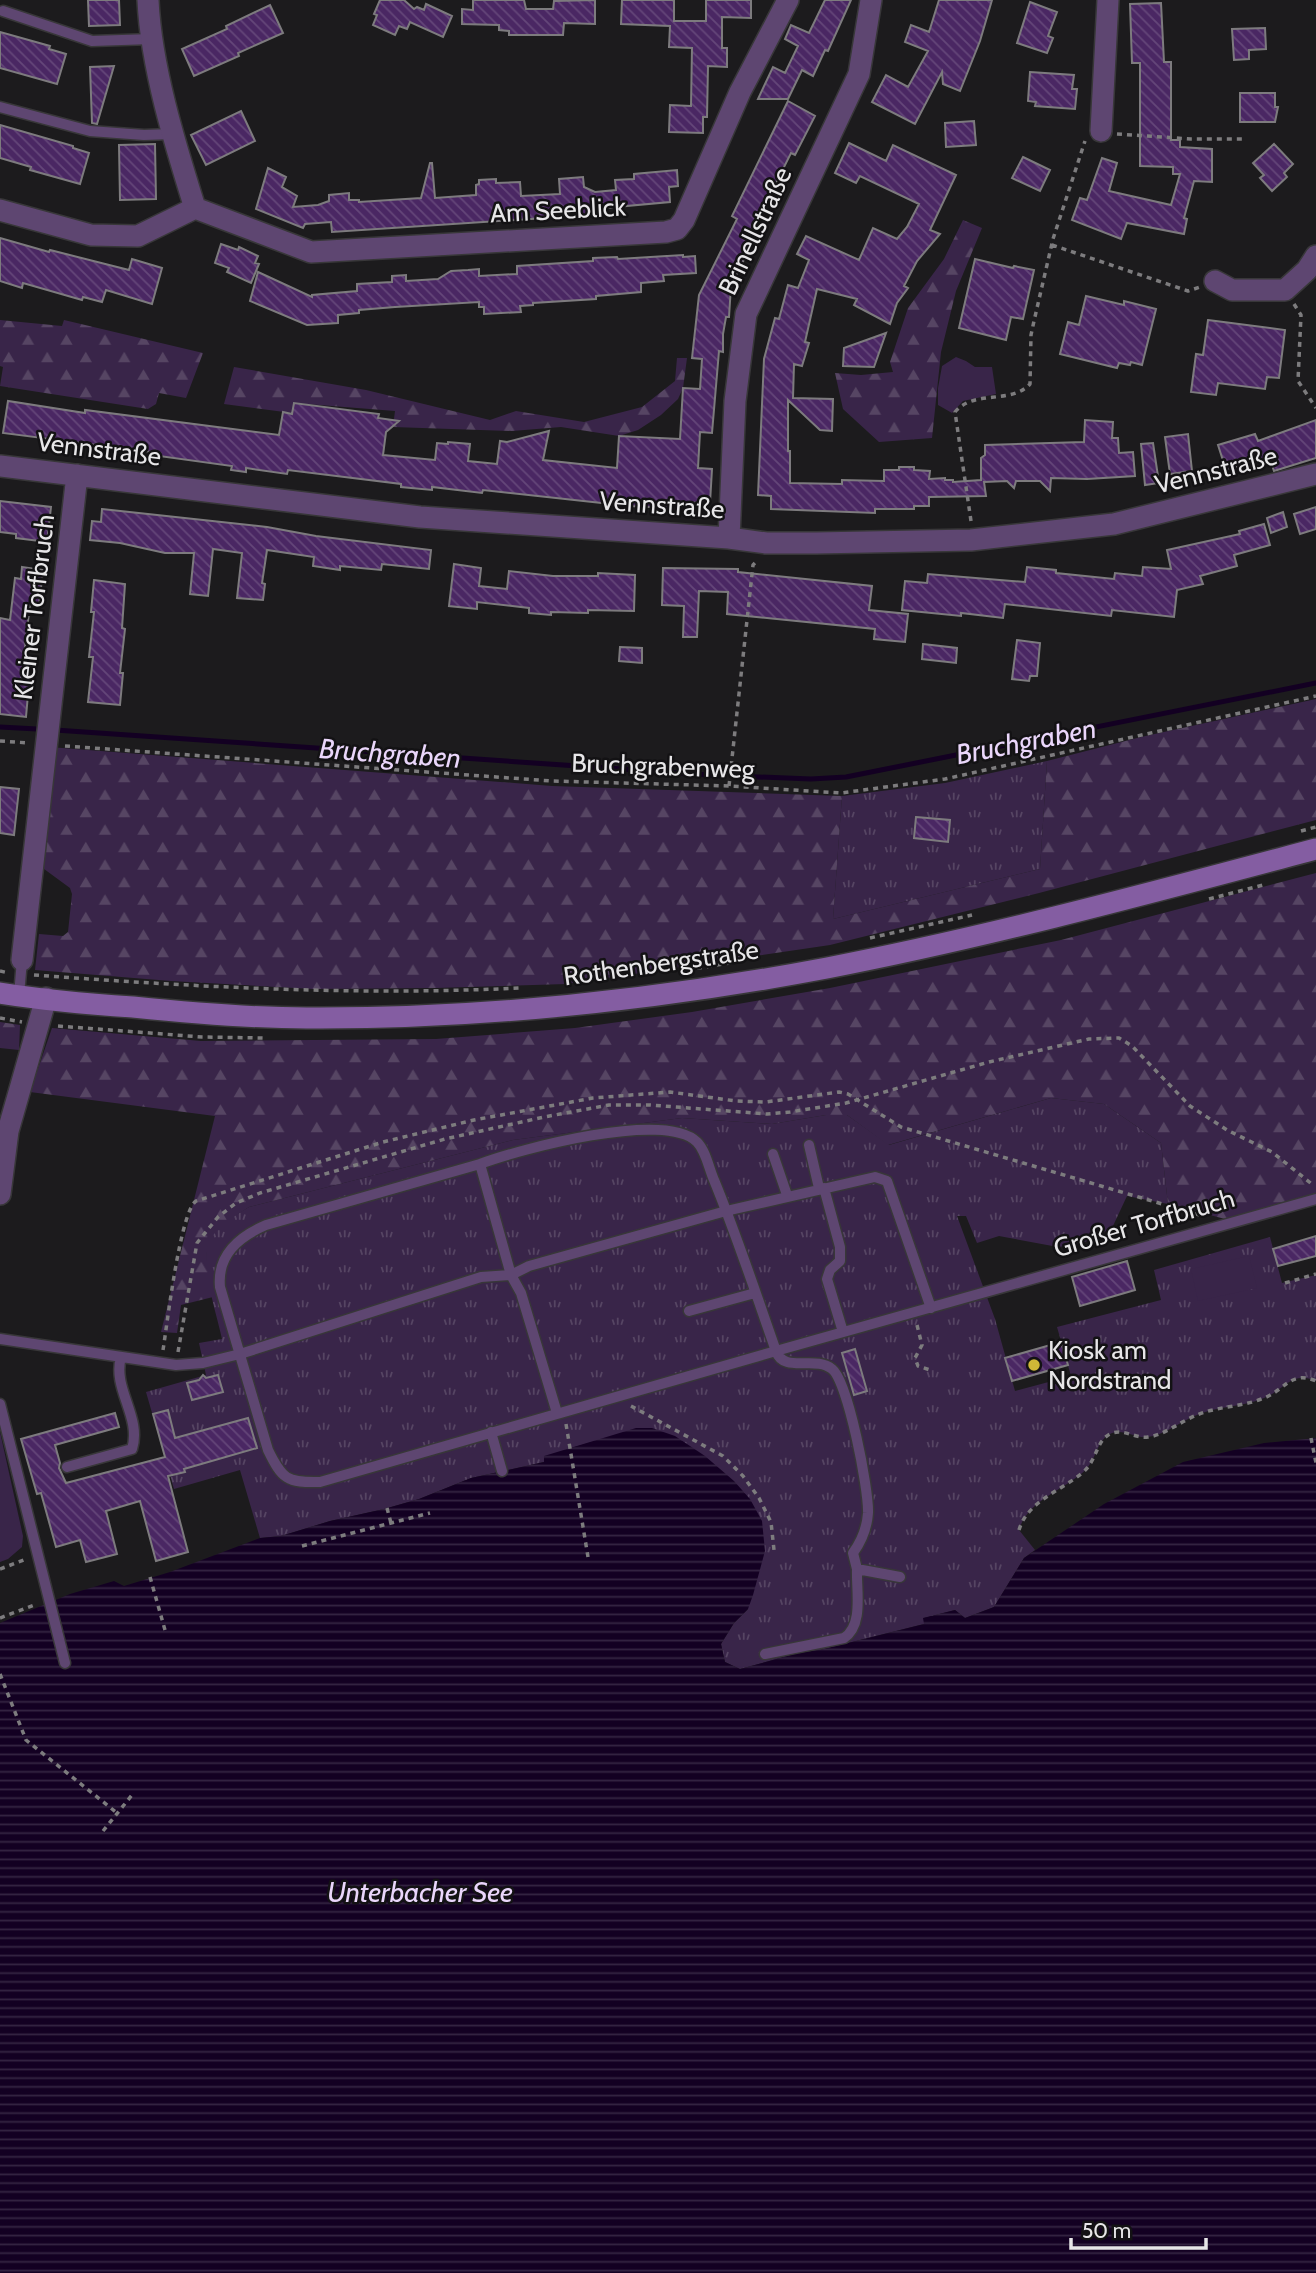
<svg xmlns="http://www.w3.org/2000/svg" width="1316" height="2273" viewBox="0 0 1316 2273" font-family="Cabin,sans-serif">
  <defs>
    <pattern id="grass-tufts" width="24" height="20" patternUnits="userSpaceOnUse" patternTransform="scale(1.75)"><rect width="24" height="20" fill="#392549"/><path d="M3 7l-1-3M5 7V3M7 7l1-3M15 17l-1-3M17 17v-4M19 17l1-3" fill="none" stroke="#564563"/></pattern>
    <pattern id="forest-firs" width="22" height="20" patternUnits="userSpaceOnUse" patternTransform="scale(1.75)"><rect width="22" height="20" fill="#392549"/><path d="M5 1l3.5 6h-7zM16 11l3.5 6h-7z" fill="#564563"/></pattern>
    <pattern id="water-rules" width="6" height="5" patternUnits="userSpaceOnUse" patternTransform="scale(1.75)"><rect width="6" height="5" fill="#130022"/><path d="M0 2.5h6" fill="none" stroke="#352542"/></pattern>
    <pattern id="building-back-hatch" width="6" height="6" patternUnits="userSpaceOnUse" patternTransform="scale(1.75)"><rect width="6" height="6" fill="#4a2763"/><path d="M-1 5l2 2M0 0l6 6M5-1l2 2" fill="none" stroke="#644679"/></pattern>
  </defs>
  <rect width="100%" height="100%" fill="#1c1b1d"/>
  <path fill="url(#grass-tufts)" d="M1047 761 1040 869 833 919 842 796 945 783Z
    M1051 1098 1104 1104 1161 1143 1168 1204 1127 1196 1112 1228 1081 1244 1058 1247 999 1236 977 1243 966 1216H957L995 1319 1015 1391 1071 1376 1057 1327 1161 1300 1154 1270 1270 1237 1282 1283 1316 1275V1381C1291 1370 1285 1390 1264 1398 1243 1407 1218 1406 1197 1415 1181 1421 1165 1435 1148 1437 1136 1439 1125 1429 1112 1433 1095 1440 1098 1461 1081 1474 1060 1491 1027 1502 1019 1530L1035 1550 1024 1558 994 1607 965 1618 955 1610 924 1618V1624L820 1650 798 1653 740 1669 725 1662 721 1644 734 1623 748 1609 596 1441 571 1448 545 1459 544 1462 471 1478 419 1499 384 1509 330 1521 281 1536 260 1538 240 1470 174 1489 146 1392 206 1375 199 1343 222 1339C217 1314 198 1260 210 1238 218 1224 236 1215 249 1207L513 1140 682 1118 772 1124 826 1115H847L889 1145Z"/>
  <path fill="url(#forest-firs)" d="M963 220 982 228 956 291 941 352 932 438 879 442 843 409 835 373 861 375 893 372 890 362 908 308 944 259Z
    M0 320 62 326 64 320 203 353 186 398 159 393 156 404 148 409 0 386 3 367 0 366Z
    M677 358H687L683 388 678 399 661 415 638 430 619 436 561 427 512 431 393 427 395 411 294 403 292 413 224 404 234 367 366 390 490 420 516 411 584 422 642 407 675 381Z
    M1316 699V820L1039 893 830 945 566 984 436 988 313 989 171 981 35 970 39 934 63 936 68 932 72 894 70 888 40 866 49 747 552 786 842 796 833 919 1040 869 1047 761 1141 737Z
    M1316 873V1198L1225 1219 1168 1204 1161 1143 1104 1104 1051 1098 888 1145 847 1115H826L772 1124 682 1118 513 1140 249 1207C201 1237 202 1244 213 1297L181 1305 177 1333 161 1332 215 1116 30 1092 52 1028 201 1041 436 1039 575 1028 692 1012 830 988 1061 940Z
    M0 1022 20 1025 19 1050 0 1048Z"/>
  <path fill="#392549" d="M956 357 966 361 975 367H992L996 394 963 401 952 413 938 405V388L942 366Z
    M1249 1256 1257 1288 1198 1301 1191 1269Z
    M0 1432 23 1536 22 1547 8 1559 0 1562Z"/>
  <path fill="url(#water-rules)" d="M636 1428H652L675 1436 705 1456 734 1481 750 1499 762 1521 765 1551 753 1595 748 1609 734 1623 721 1644 725 1662 740 1669 798 1653 820 1650 924 1624 923 1618 955 1610 965 1618 994 1607 1024 1558 1104 1504 1183 1462 1264 1443 1316 1438V2273H0V1623L70 1594 114 1581 124 1586 170 1572 260 1538 281 1536 330 1521 384 1509 419 1499 471 1478 544 1462V1456Z"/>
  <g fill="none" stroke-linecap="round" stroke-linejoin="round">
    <path stroke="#130022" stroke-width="5" d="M0 727 37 729
      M55 730 724 776
      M735 776 811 779 846 777 1316 683"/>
  </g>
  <path fill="url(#building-back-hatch)" stroke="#7d7b7e" stroke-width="2" d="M88 0H119L120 25 89 26Z
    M380 0H404L414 9 417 7 424 10 426 4 452 16 443 37 410 22 407 29 399 26 395 35 373 25 377 15 374 14Z
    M473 0H524L526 9H553L554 1 595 0V24L564 23 563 35H509V31L499 30V25L462 24V9L473 10Z
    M622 0H674V21H706V0H751V18L722 17V48H727V67L708 66 707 117H703V133L669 132 670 105 691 106 692 48 669 47 670 26 621 24Z
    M825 0H851L828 51 825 50 813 76 802 70 788 99H758L773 67 785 73 798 46 785 39 791 25 809 33Z
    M939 0H992L980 41 960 91 943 84 942 72 915 124 872 102 886 75 908 87 928 51 905 42 911 25 929 32Z
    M1030 2 1057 12 1048 36 1053 38 1047 53 1017 43Z
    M1161 3 1164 62H1171V140H1180V147L1212 149V182L1194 181 1184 218 1187 219 1184 234 1127 223 1121 239 1072 220 1080 198 1087 200 1102 158 1117 163 1109 191 1171 205 1180 174H1173V167L1140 166V63H1132L1130 4Z
    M270 5 283 33 238 53 239 56 194 76 182 49 227 29 226 26Z
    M1265 28 1266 49 1249 50V59L1234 60 1232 29Z
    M0 32 50 46 49 49 66 54 57 84 0 68Z
    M114 66 97 124 92 123 90 67Z
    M1030 72 1074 75 1072 89H1077L1075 109 1035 106 1036 102 1028 101Z
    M1240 93H1275V107H1278L1275 122H1240Z
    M788 101 815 116 795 155 791 153 754 227 759 229 731 286 729 317H726L723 334V352L719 351 712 433 700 432 698 468 712 469 710 503 668 502V508L629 506 483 490 482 493 432 487V490L401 487V484L288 470 287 474 246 468V472L231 470 232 466 159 456 160 453 3 433 8 401 85 413V410L279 435 283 412 292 414 294 403 379 414 378 418 399 421 386 432 383 455 435 460 437 443 448 444V442L470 444 468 461 497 464 500 441 507 442 549 431 543 460 617 468 619 436 680 439 683 388 700 389 702 359 692 358 699 295 737 219 732 216Z
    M241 111 255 141 206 165 191 135Z
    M974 121 976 145 946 147 945 123Z
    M0 125 73 146V148L89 153 80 184 30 170 31 167 0 158Z
    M849 143 886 161 893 145 956 175 930 230 940 234 917 261 904 286 908 288 897 303 890 324 854 305 857 299 817 289 805 342 809 343 802 366 794 364 793 398 833 399 832 431 820 430 788 400V451H790V483L842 484V480L884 481V470H899V467H914V470L930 471 929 479 945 478V480H953V482L981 480V458L985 455V445L1084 442 1085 420 1113 422 1112 438H1118L1119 453 1133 452 1135 476 1087 479 1051 478 1050 491 1040 481H1016L1014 488 1007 481 984 482 986 496 929 497V506H914V509H875V513L771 509V496L758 495 764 359 775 318 779 319 788 285 798 288 809 260 797 254 806 236 859 260 873 228 897 239 907 227 919 204 860 176 856 183 835 173Z
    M155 144 156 199 120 200 119 145Z
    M1274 144 1293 164 1284 173 1287 177 1272 191 1260 178 1264 175 1253 163Z
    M1023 157 1050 170 1040 191 1012 178Z
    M430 163H432L435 198 476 195V185L479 184V180L496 179V183L520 182 521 196 560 194 559 179 583 177 584 187 595 192 616 190 615 180 634 179V174L677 170 678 186 669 187 670 202 605 208 606 214 332 232 331 222 305 224 303 228 256 209 268 168 286 177 282 187 297 196 293 207 318 205 329 201V195L349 193V200H359V202L421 198Z
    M0 238 49 252 50 250 129 270 132 259 162 268 152 304 106 290 102 302 83 297 82 300 23 283 22 288 0 281Z
    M221 244 238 250 239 247 258 256 255 263 259 264 251 283 227 272 229 268 215 263Z
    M683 255V257L695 256 696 273 663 275 664 281 641 283V292L596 296V299L533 303V305L520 306 521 312 484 314V307H479V302L395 307 359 310V313L338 315V323L307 325 250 301 258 272 312 297V295L357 291V284L392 282V276L406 275V281L438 279 451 271 468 270 479 269V276L517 274V266L593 261V258L617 257 618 259Z
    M975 259 1013 268 1014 266 1034 270 1023 319 1011 317 1006 340 959 328Z
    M1086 296 1124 305V301L1156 309 1142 365 1131 362 1130 365 1119 363 1117 368 1060 354 1068 322 1079 325Z
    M1208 320 1285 330 1279 378 1267 377 1265 389 1218 383 1216 395 1191 392 1196 354 1203 355Z
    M886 333 874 367 843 366 844 348Z
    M1316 420V458L1274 471 1269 457 1226 470 1218 445 1255 434 1258 441Z
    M1188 434 1192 471 1170 474 1165 437Z
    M1153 443 1159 483 1145 485 1141 444Z
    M0 501 51 507 47 542 16 538V534L0 532Z
    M1316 507V529L1300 534 1294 514Z
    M102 509 267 527 316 536 431 550 429 569 382 564 381 570 340 566V570L313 566 314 557 267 550 262 583 265 584 263 600 237 598 242 553 213 549 208 596 190 594 194 553H165L120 543 90 540 92 521 101 522Z
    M1283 512 1287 527 1271 533 1267 518Z
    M1264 524 1270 545 1234 555 1237 566 1200 576 1203 584 1177 590 1174 617 1112 610 1111 616 1005 604 1003 618 961 613V616L902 610 905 581 927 583 928 574 1025 582 1027 567 1056 570V573L1114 579 1115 573 1142 576 1143 567 1171 569 1167 550 1240 534 1239 531Z
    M454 564 481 568 479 586 507 589 509 571 553 576H598V573L635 575 634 611 588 610V613L551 612V615L529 613V608L477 602V609L449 606Z
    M22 567 43 570 39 605 30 604 21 682 29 683 26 717 0 714V618L10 620 15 578 21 579Z
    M663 568 738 569V572L872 586 869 610 908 614 905 642 874 639 875 629 727 614 728 592 699 591 697 637H683L684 606 662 605Z
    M94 580 125 584 122 628 125 629 120 673H123L120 705 88 702 93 657H89L94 612H91Z
    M1017 640 1040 643 1037 676H1030L1029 681 1012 679Z
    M923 644 957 648 956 663 922 659Z
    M620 647 642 648V663L619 661Z
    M0 787 19 789 14 835 0 833Z
    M916 817 950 820 948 842 914 838Z
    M1316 1236V1256L1278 1266 1273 1249Z
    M1127 1261 1135 1290 1080 1306 1072 1277Z
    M1061 1342 1068 1365 1012 1381 1005 1358Z
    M855 1349 867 1391 854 1395 842 1353Z
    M203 1375 206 1378 218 1375 223 1392 192 1400 187 1383 199 1380Z
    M168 1410 175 1438 248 1418 257 1448 184 1469 185 1472 168 1476 188 1552 156 1561 140 1501 106 1511 117 1554 86 1562 80 1540 56 1547 41 1493 37 1494 21 1439 115 1413 119 1427 55 1445 60 1463 59 1468 66 1483 165 1457 153 1414Z"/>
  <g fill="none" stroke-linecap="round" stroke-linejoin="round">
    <g stroke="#383739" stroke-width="13">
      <path id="service" d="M3 11 92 41 152 39
        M0 107 90 131 144 135 172 134
        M19 995 22 960
        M809 1145 819 1188
        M773 1154 787 1195
        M480 1164 511 1275 521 1293 557 1413
        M824 1188 840 1247V1261L830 1270 827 1279 843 1332
        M689 1311 755 1293
        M0 1339 176 1365 203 1363 240 1354 481 1277 511 1275 529 1266 726 1211 875 1177 887 1181 931 1308
        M0 1404 65 1663
        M491 1432 502 1471
        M67 1467 132 1449C142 1417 112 1389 121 1357
        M900 1577 857 1569 853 1553C861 1542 867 1527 868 1513 869 1490 848 1381 832 1369 815 1355 784 1374 776 1351 756 1294 737 1236 714 1180 709 1169 706 1151 697 1142 665 1110 520 1149 480 1164L266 1225C238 1237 217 1255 220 1287L268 1450C282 1479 287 1483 320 1482L776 1351 1316 1199
        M765 1654 844 1638C864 1625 856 1590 857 1569"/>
    </g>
    <g stroke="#383739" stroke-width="24">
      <path id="minor" d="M148 0C151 67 175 144 195 208L311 252 666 232 677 229 684 220 740 92 788 0
        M1101 131 1108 0
        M0 210 91 235 138 236 195 208
        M1215 281 1232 290H1285L1307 270 1316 256
        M0 466 420 517 729 538 766 543H816L971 540 1114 524 1316 474
        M729 538 735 401 746 314 859 74 871 0
        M22 960 77 475
        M0 1194 8 1131 46 998"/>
    </g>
    <g stroke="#383739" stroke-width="24">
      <path id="secondary" d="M0 993C44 1000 89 1004 133 1007 191 1013 250 1018 307 1018 481 1019 657 1000 827 968 992 936 1154 892 1316 849"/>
    </g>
    <path stroke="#7d7c7e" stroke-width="3.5" stroke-dasharray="5 5" stroke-linecap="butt" d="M1117 134 1191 139H1242
      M1052 245 1188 291 1200 287
      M1294 304 1301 315 1298 381 1316 408
      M971 521 955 412C974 389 1011 405 1030 384L1031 335 1034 321 1053 239 1085 141
      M0 741 29 743
      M65 746 552 781 729 786 841 793 945 779 1316 696
      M729 786 753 565 758 560
      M1301 831 1316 827
      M1209 899 1263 885
      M870 938 972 915
      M687 970 735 962
      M0 971 9 973
      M34 975C196 987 357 996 520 988
      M0 1018 22 1022
      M58 1026 202 1037 263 1038
      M1285 1283 1316 1274
      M917 1325 922 1345 915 1358 918 1366 930 1370
      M163 1350C167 1326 180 1212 196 1201L383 1142 474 1120 593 1098 670 1092 736 1101 766 1102 839 1092 848 1094 901 1127 1203 1216
      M178 1352 197 1243 218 1217 236 1203 260 1193 445 1139 544 1117 609 1105H650L767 1114 790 1112 846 1103 989 1062 1089 1039 1119 1038 1132 1046 1190 1106 1227 1130 1272 1152 1313 1185
      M631 1406 723 1456 743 1476 759 1498 771 1522 774 1550
      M566 1424 588 1557
      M1311 1438 1316 1463
      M387 1508 391 1523
      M1019 1530C1027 1502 1060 1491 1081 1474 1098 1461 1095 1440 1112 1433 1125 1429 1136 1439 1148 1437 1165 1435 1181 1421 1197 1415 1218 1406 1243 1407 1264 1398 1285 1390 1291 1370 1316 1381
      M302 1546 430 1513
      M0 1569 24 1560
      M150 1577 165 1630
      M0 1618 37 1604
      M0 1674 26 1740 117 1813
      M103 1831 132 1795"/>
    <use href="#service" stroke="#5e4671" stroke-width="10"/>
    <use href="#minor" stroke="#5e4671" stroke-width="21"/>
    <use href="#secondary" stroke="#845da2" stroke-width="21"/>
  </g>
  <circle fill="#cfb837" stroke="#131214" stroke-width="2.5" cx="1034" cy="1365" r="7"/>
  <g text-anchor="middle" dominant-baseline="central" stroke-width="5" stroke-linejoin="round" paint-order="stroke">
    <g font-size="26" fill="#e7e6e8" stroke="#131214">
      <text transform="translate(558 210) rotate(-3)">Am Seeblick</text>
      <text transform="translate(755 231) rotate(-65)">Brinellstraße</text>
      <text transform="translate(99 449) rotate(7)">Vennstraße</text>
      <text transform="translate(1216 470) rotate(-14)">Vennstraße</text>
      <text transform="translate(662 505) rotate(4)">Vennstraße</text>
      <text transform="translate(34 607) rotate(-83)">Kleiner Torfbruch</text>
      <text transform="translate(663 766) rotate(2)">Bruchgrabenweg</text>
      <text transform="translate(661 963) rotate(-8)">Rothenbergstraße</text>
      <text transform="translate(1144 1223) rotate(-16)">Großer Torfbruch</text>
    </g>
    <g font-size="26" fill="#e7e6e8" stroke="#131214" text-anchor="start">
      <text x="1048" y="1350">Kiosk am<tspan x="1048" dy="30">Nordstrand</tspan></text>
    </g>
    <g font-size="28" font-style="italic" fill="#ead6fb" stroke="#131214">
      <text transform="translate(1026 741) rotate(-11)">Bruchgraben</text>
      <text transform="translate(390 753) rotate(4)">Bruchgraben</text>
      <text x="420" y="1892">Unterbacher See</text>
    </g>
  </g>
  <path d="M1071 2238v10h135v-10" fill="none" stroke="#e7e6e8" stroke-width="3.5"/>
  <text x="1082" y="2238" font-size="21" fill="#e7e6e8" stroke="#131214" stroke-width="5" paint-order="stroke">50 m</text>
</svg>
